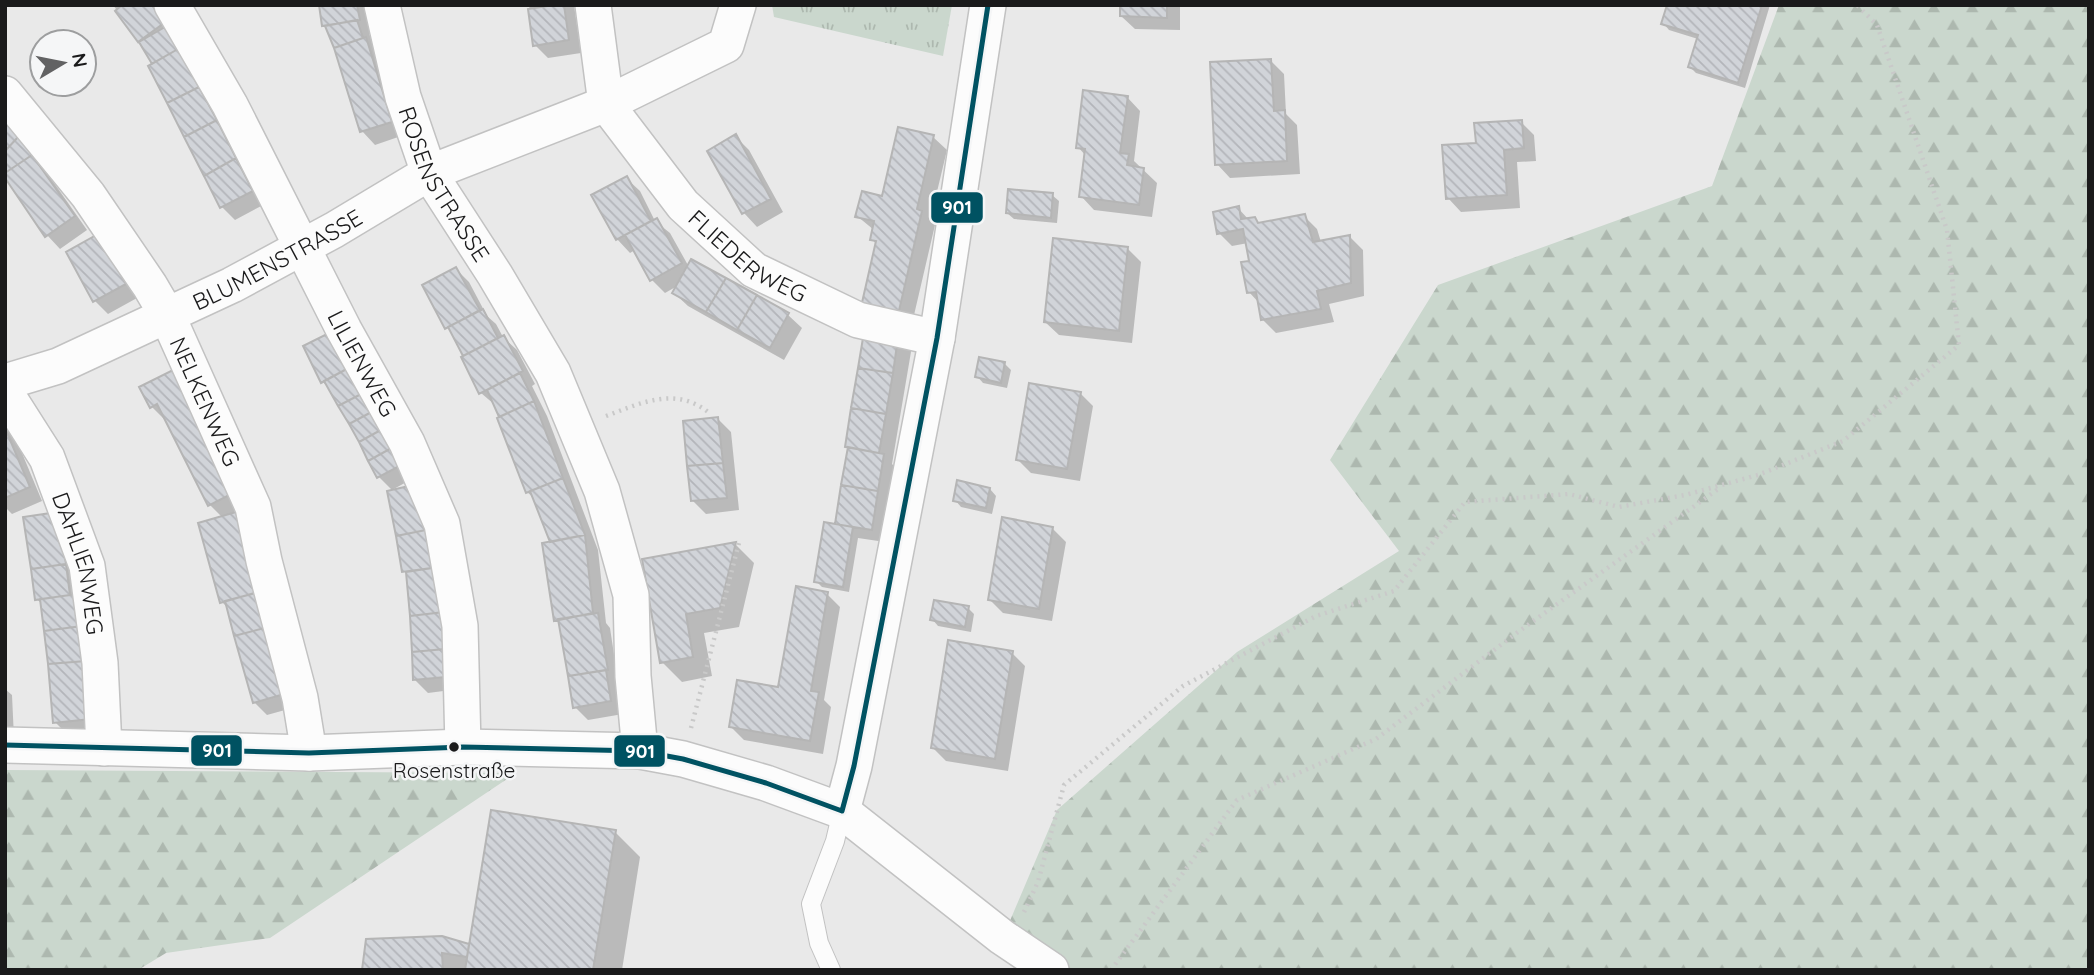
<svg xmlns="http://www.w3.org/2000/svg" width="2094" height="975" viewBox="0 0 2094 975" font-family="Quicksand,sans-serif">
  <defs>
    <pattern id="forest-firs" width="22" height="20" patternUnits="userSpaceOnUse" patternTransform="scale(1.75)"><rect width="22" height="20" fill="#cad7cd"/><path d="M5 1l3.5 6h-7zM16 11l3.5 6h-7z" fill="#adb8af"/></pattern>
    <pattern id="park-tufts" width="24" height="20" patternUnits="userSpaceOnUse" patternTransform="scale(1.75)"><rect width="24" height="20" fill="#cad7cd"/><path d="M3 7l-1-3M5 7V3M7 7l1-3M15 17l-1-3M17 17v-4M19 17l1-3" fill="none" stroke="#adb8af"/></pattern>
    <pattern id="building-back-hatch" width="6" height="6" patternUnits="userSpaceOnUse" patternTransform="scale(1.75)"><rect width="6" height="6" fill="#d1d4d9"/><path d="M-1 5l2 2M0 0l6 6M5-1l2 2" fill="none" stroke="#b3b5ba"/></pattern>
  </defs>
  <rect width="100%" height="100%" fill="#e9e9e9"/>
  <path fill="url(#forest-firs)" d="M1779 5H2089V970H1068L1009 923 1057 810 1237 652 1399 551 1330 460 1438 285 1712 186Z
    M5 770 516 773 270 938 166 953 138 970H5Z"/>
  <path fill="url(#park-tufts)" d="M772 5H952L943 56 774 17Z"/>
  <path fill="#0003" d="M113 5H154L176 36 265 204 235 220 222 207 151 66 154 64 143 45Z
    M320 5H366L372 32 369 33 404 135 375 145 362 131 335 47 329 30 324 25Z
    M529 5H574L581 53 548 58 535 45Z
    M1121 5H1180V30L1135 29 1121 16Z
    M1669 5H1770L1745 88 1696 73 1690 67 1698 39 1669 30 1663 23Z
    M1271 61 1284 74 1286 114 1297 125 1300 174 1230 178 1217 164Z
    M1127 97 1140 111 1134 161 1157 183 1152 217 1094 210 1081 196 1086 156 1078 147Z
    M1521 122 1534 135 1536 161 1517 162 1520 208 1461 212 1448 198 1478 145Z
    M5 126 45 170 87 230 60 249 47 235Z
    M735 136 749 150 783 212 757 227 744 213 709 151Z
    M933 137 947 150 930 221 935 225 911 328 876 319 877 245 872 239 874 230 857 216 884 198Z
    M626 178 640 191 655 221 670 233 689 267 692 261 788 315 802 328 784 360 688 306 674 293 679 285 665 293 652 280 635 250 630 253 617 239Z
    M1052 195 1059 201 1057 223 1014 219 1007 213Z
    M1238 208 1249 220 1254 219 1260 224 1304 216 1317 229 1321 242 1350 237 1363 250 1364 296 1329 304 1334 322 1276 333 1263 320 1260 304 1249 292 1251 262 1248 243 1232 246 1219 233Z
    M98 237 137 298 108 314 95 301Z
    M1128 249 1141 262 1132 343 1059 335 1045 322Z
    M456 269 469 282 487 316 496 324 503 337 517 350 535 384 532 386 547 416 598 550 606 623 610 628 623 714 588 720 575 707 561 625 556 620 553 543 535 499 527 492 495 405 481 393 466 357 424 286Z
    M867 328 912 346 892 464 897 469 885 542 858 538 849 592 822 587 816 581 837 526Z
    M348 346 419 475 392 490 379 477 331 391 323 382Z
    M1005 364 1011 370 1007 388 983 383 977 376Z
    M142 388 253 503 234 512 249 527 303 705 267 715 254 702 229 609 222 602 223 518 210 505 166 419 165 420 152 407Z
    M1080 393 1093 406 1080 481 1031 473 1018 460Z
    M718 419 731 432 739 510 706 514 692 500Z
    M5 425 14 434 42 501 12 514 5 507Z
    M422 485 459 689 428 693 415 680 408 576 404 571Z
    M990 489 996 496 992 514 961 507 955 500Z
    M71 527 104 732 68 735 55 722 42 604 37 599Z
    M1052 528 1066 542 1052 621 1003 613 989 599Z
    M735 544 754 563 739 627 704 633 712 676 682 682 662 662 644 560Z
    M827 594 840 607 824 700 831 707 823 754 744 740 731 727 779 689Z
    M968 608 974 614 971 632 938 626 932 619Z
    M1012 653 1025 666 1008 771 946 761 933 748Z
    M5 689 12 695 14 738 5 739Z
    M615 832 640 857 622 970H363L468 945 470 947Z"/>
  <path fill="url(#building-back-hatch)" stroke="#b5b5b5" stroke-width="2" d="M122 5H152L164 23 138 42 115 11Z
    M319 5H357L360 20 322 26Z
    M554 5H564L569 40 533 46 528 9Z
    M1120 5H1167V18L1120 16Z
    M1667 5H1762L1738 83 1688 67 1698 35 1661 24Z
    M357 20 363 38 334 48 325 26Z
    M165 27 178 49 152 64 139 42Z
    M366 37 392 122 360 132 334 48Z
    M178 49 199 87 167 103 148 66Z
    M1271 59 1274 111 1285 110 1287 161 1215 165 1210 62Z
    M199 87 217 120 184 137 167 103Z
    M1083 90 1128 96 1120 153 1129 154 1127 165 1144 168 1139 205 1079 197 1085 149 1076 148Z
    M217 120 236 158 204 176 184 137Z
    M1522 120 1524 148 1504 150 1507 195 1446 199 1442 145 1476 143 1474 123Z
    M5 123 19 136 5 151Z
    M898 127 934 135 917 209 922 211 898 315 861 307 876 241 870 240 874 221 855 217 862 191 882 196Z
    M736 134 771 199 742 214 707 151Z
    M19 136 32 155 5 173V151Z
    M32 155 75 216 45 237 5 178V173Z
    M236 158 253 191 220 208 204 176Z
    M627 176 651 221 616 240 591 195Z
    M1008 189 1053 193 1051 218 1006 213Z
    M1239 206 1241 219 1255 217 1258 223 1305 214 1313 242 1350 235 1351 283 1317 291 1321 309 1261 320 1256 292 1247 293 1241 262 1249 261 1243 229 1217 234 1213 212Z
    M657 218 682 263 650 281 625 235Z
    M98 234 126 284 93 302 66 252Z
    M1053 238 1128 247 1119 331 1044 322Z
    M691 259 726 278 706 312 672 293Z
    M456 267 480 310 445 329 422 285Z
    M726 278 757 295 737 330 706 312Z
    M757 295 789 313 770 348 737 330Z
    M483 309 498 338 463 356 448 327Z
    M865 326 899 331 893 373 858 368Z
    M335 330 354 365 321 383 303 346Z
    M504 335 523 371 479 394 461 357Z
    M979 357 1005 362 1001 383 975 377Z
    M354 365 367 391 338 406 324 381Z
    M858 368 893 373 886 414 851 408Z
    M173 370 241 489 208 506 157 404 150 408 139 387Z
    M520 373 534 401 499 417 487 390Z
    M1029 383 1081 392 1067 469 1016 460Z
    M367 391 379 408 349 424 338 406Z
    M534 401 563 478 526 493 497 418Z
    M379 408 388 426 359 442 349 424Z
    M851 408 886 414 879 453 845 447Z
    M718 417 723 463 687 466 683 421Z
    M388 426 397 445 368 461 359 442Z
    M5 428 30 487 5 498Z
    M397 445 407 462 377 478 368 461Z
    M848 447 884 454 878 491 841 485Z
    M723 463 727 498 691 501 687 466Z
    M563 478 585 535 550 542 530 491Z
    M957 480 990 488 986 508 953 501Z
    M422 483 431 529 396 536 387 491Z
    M841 485 878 491 872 530 835 524Z
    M58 512 66 564 31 569 23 517Z
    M236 512 258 592 220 603 198 523Z
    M1002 517 1053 527 1039 609 988 600Z
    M824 522 853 527 843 587 814 582Z
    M431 529 439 567 402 572 396 536Z
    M585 535 593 613 554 621 542 543Z
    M736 542 720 608 686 614 693 657 660 663 642 559Z
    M66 564 70 595 35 600 31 569Z
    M439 567 444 612 410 616 406 572Z
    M796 586 828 592 811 691 819 692 810 741 729 727 737 680 778 687Z
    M263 591 272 626 234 636 225 601Z
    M78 594 82 626 44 631 40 599Z
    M934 600 969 606 965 627 930 620Z
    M444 612 445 649 412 652 410 616Z
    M598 613 608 670 568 676 558 619Z
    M82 626 86 661 48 664 44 631Z
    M272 626 291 692 253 703 234 636Z
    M948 640 1013 651 995 759 931 748Z
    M445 649 446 677 413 680 412 652Z
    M86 661 91 719 53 723 48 664Z
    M606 670 611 701 573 708 568 676Z
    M491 810 616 830 593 970H465Z
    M442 936 469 944 467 957 442 953 443 970H362L366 939Z"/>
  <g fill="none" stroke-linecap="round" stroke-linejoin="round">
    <g stroke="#c2c2c2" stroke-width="20">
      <path id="service" d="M831 970 819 943 811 904 835 841 842 811"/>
    </g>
    <g stroke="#c2c2c2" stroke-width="38">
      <g id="minor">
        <path id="s1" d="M172 5 230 105 344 330 407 443 442 524 460 626 463 747"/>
        <path id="s2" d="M382 5 403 97 429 173 495 275 553 373 602 491 631 595 633 676 640 751"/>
        <path id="s3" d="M593 5 606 104 683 205 754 270 858 320 937 338"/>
        <path id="s4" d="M5 94 88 195 150 286 167 315 253 507 264 561 300 698 309 753"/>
        <path id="s5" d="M5 382 58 366 232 285 334 230 429 173 606 104 726 45 738 5"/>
        <path id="s6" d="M5 392 47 458 87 566 100 663 104 748"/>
        <path d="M5 745 309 753 463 747 640 751 683 759 766 783 842 811 1002 937 1051 970"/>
        <path d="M842 811 854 766 937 338 988 5"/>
      </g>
    </g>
    <path stroke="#c9c9c9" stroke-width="4.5" stroke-dasharray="2 5" stroke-linecap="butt" d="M606 416C641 403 675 386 708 412
      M691 728 740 539
      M1024 912 1038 882 1064 785 1183 686 1316 616 1394 591 1465 502 1569 494 1619 507 1685 495 1758 475 1843 441 1959 345 1947 230 1877 25 1857 5
      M1111 970 1237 800 1376 739 1518 632 1721 487"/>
    <use href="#service" stroke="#fcfcfc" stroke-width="18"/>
    <use href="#minor" stroke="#fcfcfc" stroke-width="35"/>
    <g stroke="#f5f6f7" stroke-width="10">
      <path id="bus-1" d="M5 745 309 753 463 747 640 751 683 759 766 783 842 811
        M842 811 854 766 937 338 988 5"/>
    </g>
    <use href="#bus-1" stroke="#005262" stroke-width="5"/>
  </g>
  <circle fill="#1a1a1b" stroke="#f5f6f7" stroke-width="2.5" cx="454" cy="747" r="6"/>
  <g text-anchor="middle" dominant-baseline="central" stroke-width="5" stroke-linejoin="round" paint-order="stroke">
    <g font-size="21" fill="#1a1a1b" stroke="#f5f6f7">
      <text x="454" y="770">Rosenstraße</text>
    </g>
    <g font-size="23" fill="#1a1a1b" stroke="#f5f6f7">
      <text stroke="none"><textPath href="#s2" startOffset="191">ROSENSTRASSE</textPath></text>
      <text stroke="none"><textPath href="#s3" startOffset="310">FLIEDERWEG</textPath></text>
      <text stroke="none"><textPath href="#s5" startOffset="299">BLUMENSTRASSE</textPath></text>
      <text stroke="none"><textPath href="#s1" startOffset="406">LILIENWEG</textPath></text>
      <text stroke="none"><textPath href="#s4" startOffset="369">NELKENWEG</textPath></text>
      <text stroke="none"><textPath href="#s6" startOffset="189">DAHLIENWEG</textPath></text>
    </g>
  </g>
  <g stroke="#f5f6f7" stroke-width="2.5">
    <rect x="930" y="191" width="54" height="33" rx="7" fill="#005262"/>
    <rect x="190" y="734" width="53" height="33" rx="7" fill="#005262"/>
    <rect x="613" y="734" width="53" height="34" rx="7" fill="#005262"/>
  </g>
  <g font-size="19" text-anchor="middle" font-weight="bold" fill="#fff">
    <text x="957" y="214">901</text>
    <text x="217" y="757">901</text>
    <text x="640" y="758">901</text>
  </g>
  <rect width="2094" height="975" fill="none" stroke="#1a1a1b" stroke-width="14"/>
  <g transform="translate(63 63) rotate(80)"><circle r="33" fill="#f5f6f7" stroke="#9d9e9f" stroke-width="2"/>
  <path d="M0-5L12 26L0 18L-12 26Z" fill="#626263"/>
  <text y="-10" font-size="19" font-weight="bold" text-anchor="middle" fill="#1a1a1b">N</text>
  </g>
</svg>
